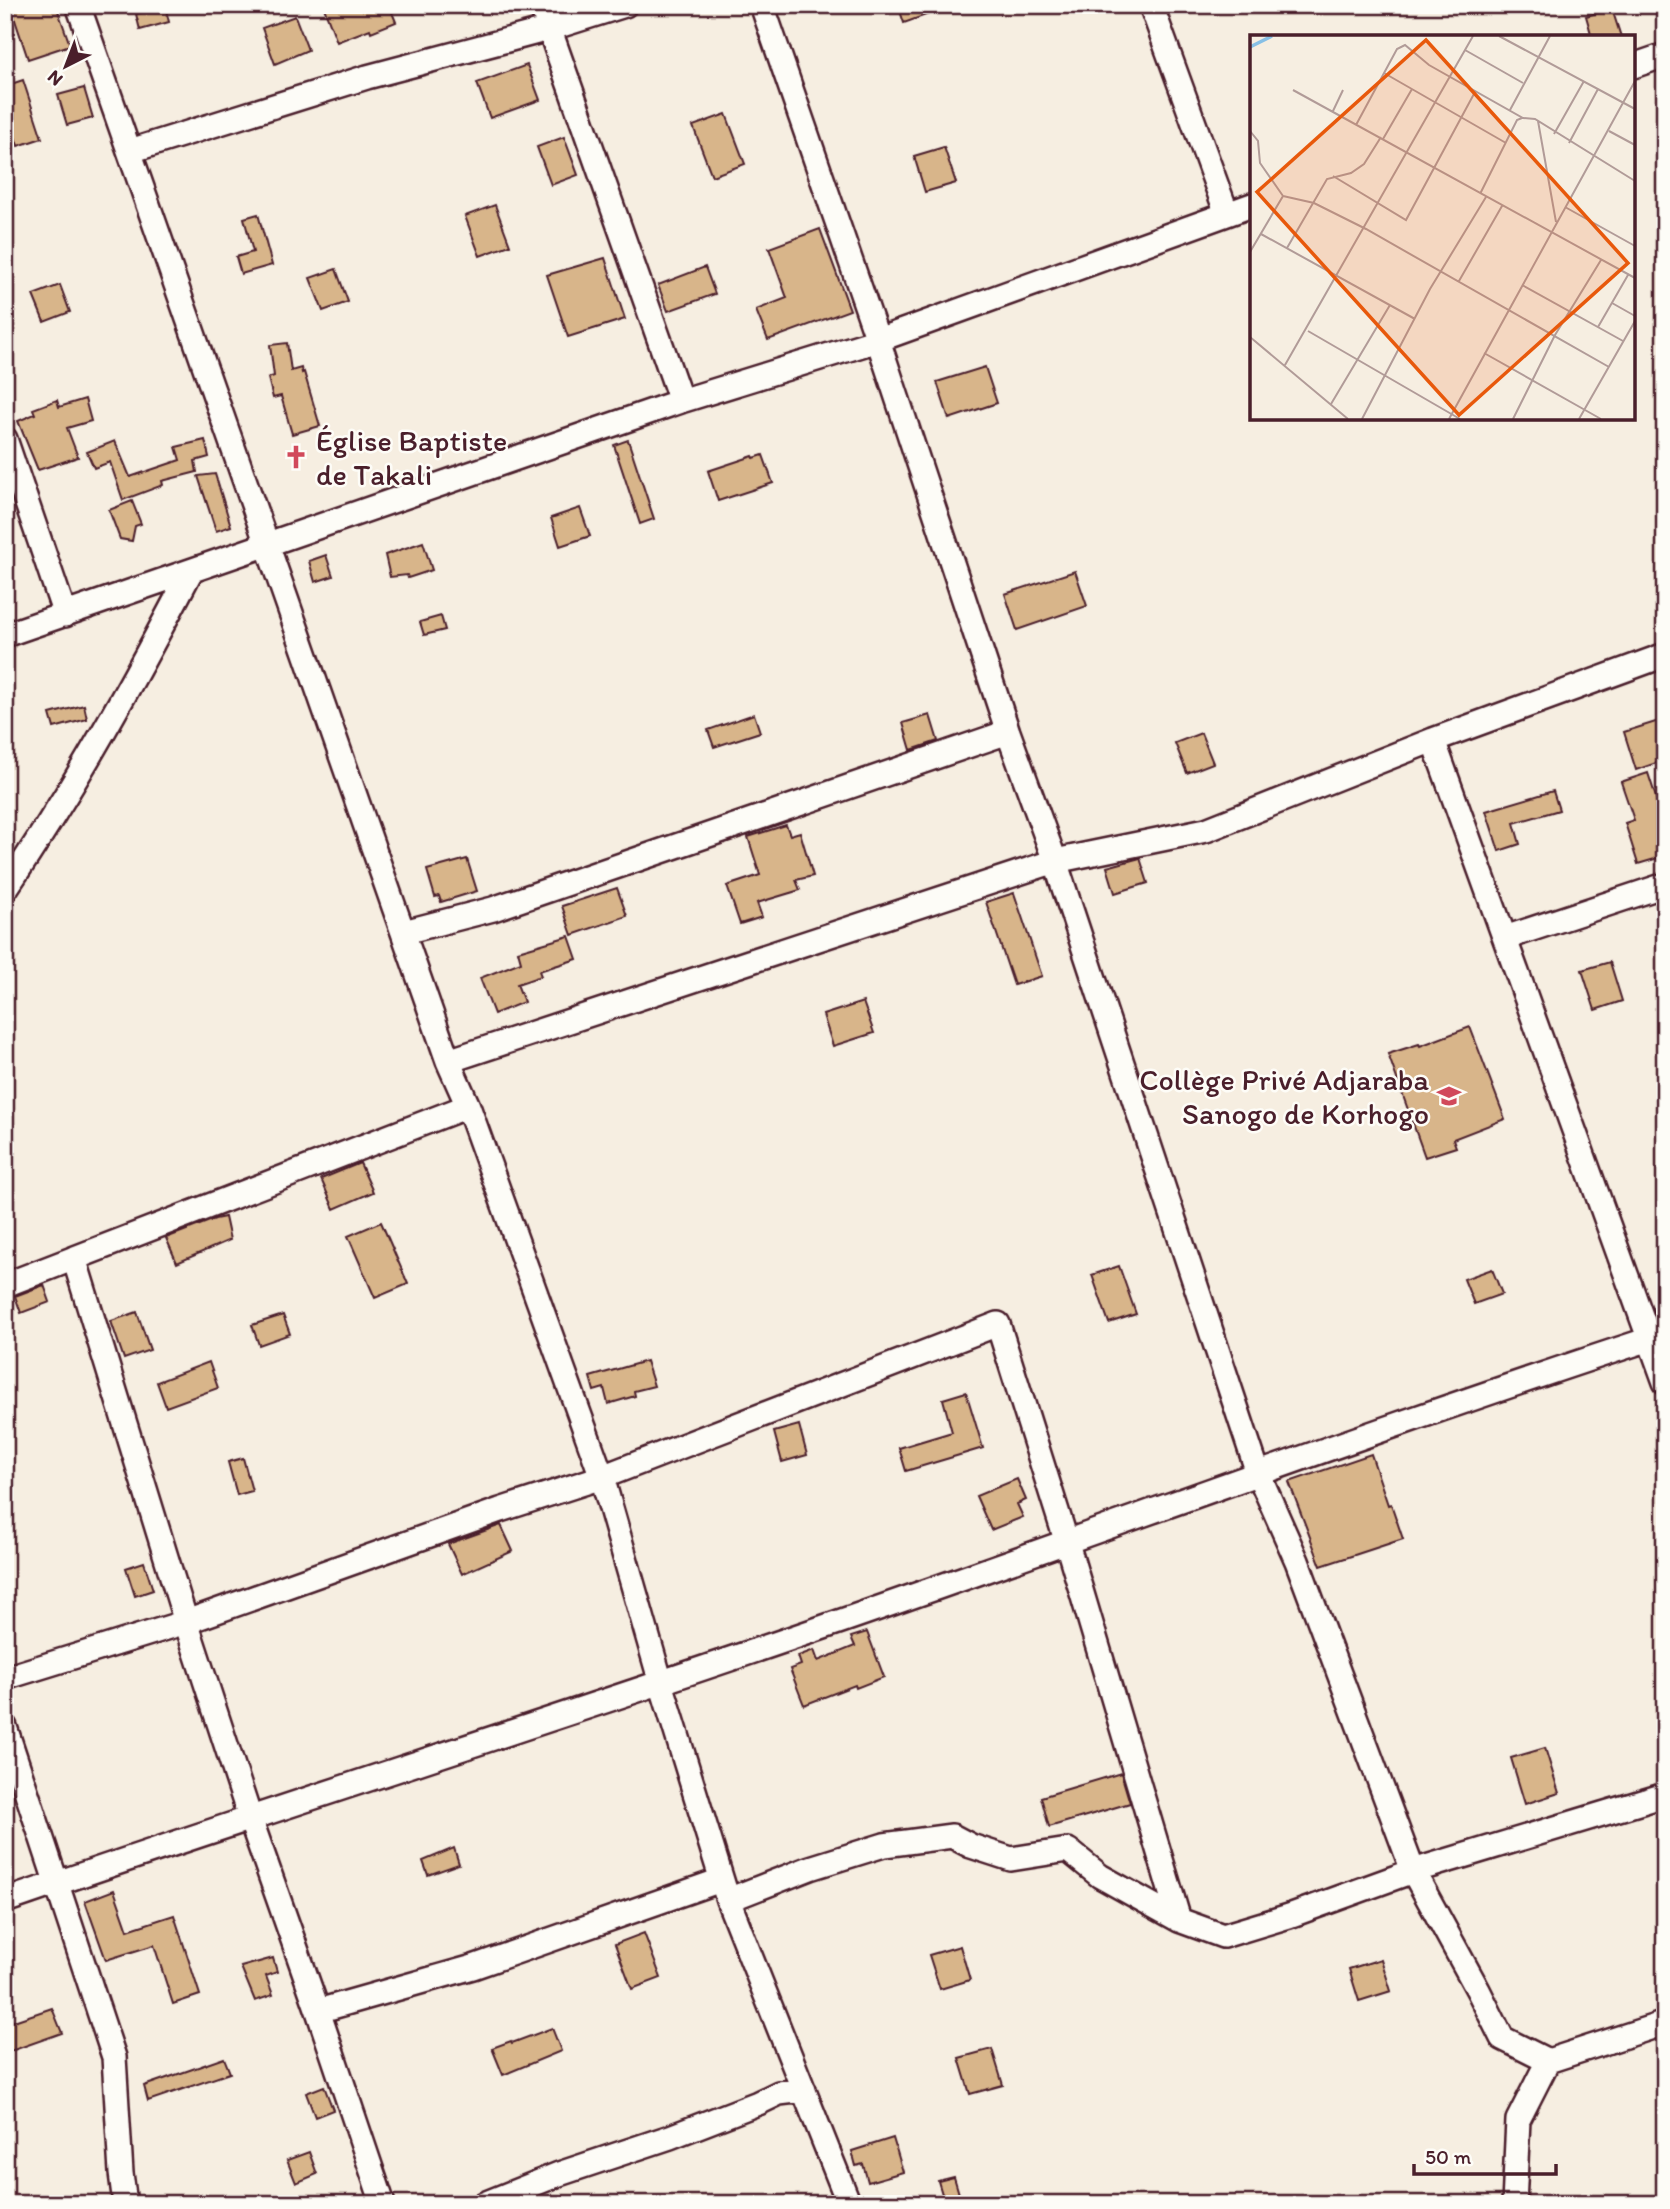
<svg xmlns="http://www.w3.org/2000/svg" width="1670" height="2209" viewBox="0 0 1670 2209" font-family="Itim,sans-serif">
  <rect width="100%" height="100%" fill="#f6eee1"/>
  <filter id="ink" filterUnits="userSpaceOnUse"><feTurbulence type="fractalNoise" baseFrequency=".0143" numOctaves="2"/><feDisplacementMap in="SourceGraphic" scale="14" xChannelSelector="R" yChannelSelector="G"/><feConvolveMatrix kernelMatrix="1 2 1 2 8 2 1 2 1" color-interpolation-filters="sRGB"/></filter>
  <g filter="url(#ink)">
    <path fill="#d8b58a" stroke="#4a1f2b" stroke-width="2" d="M10 5H56L70 45 28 59Z
      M323 5H389L396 22 371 32 370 29 337 42Z
      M898 5H948V7L904 23Z
      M165 6 169 22 140 30 136 14Z
      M1612 9 1621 37H1592L1586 16Z
      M295 16 308 50 275 64 262 28Z
      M527 65 540 100 490 118 477 83Z
      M23 80 42 138 18 146 5 107V86Z
      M84 88 93 118 67 125 58 95Z
      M726 114 745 164 712 176 693 126Z
      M564 137 578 175 551 185 537 147Z
      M944 147 956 183 925 192 914 156Z
      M495 205 510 245 480 256 465 216Z
      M258 214 272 265 241 274 236 257 253 252 244 218Z
      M820 229 850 310 768 340 756 310 787 298 769 248Z
      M605 258 625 319 568 337 547 275Z
      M705 267 715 294 668 311 658 285Z
      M336 269 348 302 323 311 310 278Z
      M60 285 70 312 44 322 33 295Z
      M287 343 291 371 301 368 302 373 304 372 320 426 292 434 281 396 273 398 268 378 274 376 270 345Z
      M985 367 997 403 949 419 937 382Z
      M85 399 91 421 67 428 78 457 38 470 18 421 35 414 33 409 57 400 59 407Z
      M205 440 209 457 195 461 197 472 162 481 163 485 123 500 110 462 94 468 87 452 115 441 130 477 180 460 176 447Z
      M628 440 654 519 640 524 614 445Z
      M763 455 773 483 718 501 708 471 753 456 754 458Z
      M215 474 231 526 216 531 198 476Z
      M132 501 141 524 135 526 132 541 120 539 109 510Z
      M580 508 590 536 560 546 551 518Z
      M423 542 432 570 408 578 407 575 390 577 385 555Z
      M326 555 333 576 315 582 309 561Z
      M1075 571 1087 606 1017 630 1005 594Z
      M441 616 445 630 424 635 420 622Z
      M84 705 87 719 54 728 50 714Z
      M754 714 760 732 714 747 708 730Z
      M930 715 938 741 911 750 903 723Z
      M1665 719V760L1636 770 1624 732Z
      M1201 733 1213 763 1187 773 1175 743Z
      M1648 773 1665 825V856L1638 864 1625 823 1634 820 1621 782Z
      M1553 791 1559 810 1514 823 1520 844 1499 851 1486 811Z
      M786 825 790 835 800 832 813 876 796 880 800 890 757 903 762 917 740 924 727 886 760 875 748 837Z
      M1140 858 1148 883 1115 893 1107 867Z
      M467 859 477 891 441 902 439 896 435 897 427 870Z
      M617 888 627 916 572 935 562 906Z
      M1014 893 1042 976 1014 985 986 902Z
      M569 936 577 959 539 971 541 976 517 984 524 1002 494 1014 480 978 521 962 518 951Z
      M1610 962 1622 1001 1595 1010 1582 970Z
      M863 1002 874 1033 833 1046 823 1015Z
      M1470 1027 1505 1119 1453 1139 1456 1147 1425 1157 1388 1054 1419 1044 1420 1046Z
      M360 1163 373 1192 334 1209 321 1179Z
      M225 1217 230 1240 177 1263 166 1238 215 1219Z
      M381 1222 408 1284 375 1298 348 1236Z
      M1119 1266 1136 1314 1109 1323 1092 1275Z
      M1492 1269 1502 1294 1474 1304 1464 1279Z
      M44 1285 50 1302 21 1313 15 1296Z
      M137 1312 150 1350 124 1359 111 1321Z
      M283 1315 290 1334 259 1345 252 1325Z
      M646 1361 654 1386 634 1391 635 1396 608 1404 604 1388 594 1391 590 1377Z
      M209 1362 218 1388 166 1407 157 1382Z
      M966 1392 983 1448 906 1471 899 1448 952 1432 943 1399Z
      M799 1425 807 1455 782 1462 774 1432Z
      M1371 1454 1388 1505 1391 1504 1403 1539 1321 1566 1289 1482Z
      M243 1458 252 1491 237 1495 228 1462Z
      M1017 1479 1026 1500 1017 1504 1023 1517 991 1530 976 1496Z
      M501 1525 513 1551 462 1574 448 1544Z
      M144 1562 153 1590 135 1596 126 1568Z
      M867 1632 884 1677 856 1688 855 1685 804 1705 790 1669 801 1665 798 1656 814 1650 818 1661 855 1646 851 1637Z
      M1545 1748 1559 1793 1525 1804 1511 1758Z
      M1121 1773 1130 1803 1049 1827 1041 1797Z
      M454 1848 459 1864 428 1875 423 1861Z
      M114 1890 128 1930 174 1915 200 1995 173 2004 154 1945 106 1960 85 1901Z
      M644 1933 661 1978 632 1989 615 1944Z
      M960 1946 970 1980 940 1989 929 1955Z
      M273 1958 277 1972 266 1976 273 1995 255 2001 241 1967Z
      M1381 1959 1391 1991 1359 2001 1349 1969Z
      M52 2008 62 2033 5 2053V2024Z
      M552 2028 561 2051 503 2075 492 2048 511 2041 512 2043Z
      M992 2049 1003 2085 970 2094 959 2058Z
      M224 2058 230 2073 148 2101 144 2086Z
      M324 2086 333 2110 315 2117 306 2093Z
      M893 2138 903 2172 868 2182 863 2164 856 2166 852 2151Z
      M309 2152 317 2174 296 2183 287 2160Z
      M954 2177 962 2204H945L938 2181Z"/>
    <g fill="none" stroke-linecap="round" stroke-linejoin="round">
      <g stroke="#4a1f2b" stroke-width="28">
        <path id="minor" d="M78 5 448 1061 468 1106 602 1477 661 1683 728 1900 849 2204
          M541 5 681 401
          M762 5 878 340 1008 732 1055 861 1258 1473 1297 1561 1413 1871 1478 1990 1502 2038 1548 2061 1665 2023
          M1151 5 1227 214
          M1633 66 1665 55
          M130 151 367 77 549 29 625 5
          M5 439 65 615
          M5 635 681 401 878 340 1252 205
          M1433 740 1665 1382
          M5 890C75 787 134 680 191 571
          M404 932 493 909 1008 732
          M1505 938 1665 885
          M448 1061 1055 861 1206 830 1433 740 1665 655
          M74 1258 186 1622 250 1818 318 2011 383 2204
          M5 1285 468 1106
          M5 1678 186 1622 500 1510 602 1477 998 1324 1067 1543 1179 1920
          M5 1727 114 2057 121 2173 125 2204
          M728 1900 810 1868 884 1845 952 1836 971 1846 1011 1859 1068 1850 1100 1876 1179 1920 1223 1936 1289 1916 1413 1871 1665 1795
          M5 1901C277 1807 552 1721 824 1627 1105 1530 1382 1426 1665 1334
          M318 2011 473 1967 721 1880
          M484 2204 559 2174 670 2137 758 2103 779 2093 804 2090
          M1514 2204 1518 2120 1548 2061"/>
      </g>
      <use href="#minor" stroke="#fdfcf7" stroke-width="23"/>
    </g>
  </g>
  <defs>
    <g id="church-bare" transform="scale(1.89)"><path d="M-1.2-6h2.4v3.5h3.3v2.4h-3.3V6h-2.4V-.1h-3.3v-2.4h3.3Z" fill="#d1495b" stroke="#fdfcf7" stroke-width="2.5" paint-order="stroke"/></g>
    <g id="school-bare" transform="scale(1.89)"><path d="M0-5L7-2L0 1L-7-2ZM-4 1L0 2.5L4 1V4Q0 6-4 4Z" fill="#d1495b" stroke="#fdfcf7" stroke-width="2.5" paint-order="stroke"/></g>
  </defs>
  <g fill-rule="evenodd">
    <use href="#church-bare" x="296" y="457"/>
    <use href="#school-bare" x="1449" y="1096"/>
  </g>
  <g text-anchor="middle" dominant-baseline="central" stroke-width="5" stroke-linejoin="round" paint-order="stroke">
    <g font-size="30" fill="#4a1f2b" stroke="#fdfcf7" text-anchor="start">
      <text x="316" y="440">Église Baptiste<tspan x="316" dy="34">de Takali</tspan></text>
      <text x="1429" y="1079" text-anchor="end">Collège Privé Adjaraba<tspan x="1429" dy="34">Sanogo de Korhogo</tspan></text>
    </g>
  </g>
  <g transform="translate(1250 35)">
    <rect width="385" height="385" fill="#f6eee1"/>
    <path fill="none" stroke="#87c0e6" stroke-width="3.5" d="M0 12 22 1"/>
    <path fill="none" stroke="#b19b98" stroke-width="2" d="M249 1 385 74M215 15 273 48M134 38 256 108M43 55 385 243M260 75 300 1M83 76 93 55M288 86 306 187M106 90 147 14 155 10 179 30 273 83 285 84 385 146M0 96 8 106 10 128 33 161 0 217M359 96 385 110M304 99 334 46M133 104 162 54M319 108 348 54M83 141 156 185 225 57M230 159 267 85 272 83M33 161 64 168 116 194 359 332M315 172 385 211M11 199 165 284M37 213 77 144 101 138 114 129 131 102M209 246 252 171M272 250 373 306M362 268 385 281M348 292 378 240M58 296 210 384M0 302 98 384M234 318 351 384M35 330 223 1M81 369 140 270M112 384 180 254 236 162M199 384 385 46M263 384 305 300 351 225M329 384 385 286"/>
    <path fill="#e8590c" fill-opacity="0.15" stroke="#e8590c" stroke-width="3.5" d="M176 5 378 228 209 380 7 157Z"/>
    <rect width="385" height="385" fill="none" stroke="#4a1f2b" stroke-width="3.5"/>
  </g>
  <rect width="1670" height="2209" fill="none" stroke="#fdfcf7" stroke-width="28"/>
  <rect x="14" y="14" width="1642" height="2181" fill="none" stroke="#4a1f2b" stroke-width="2.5" filter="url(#ink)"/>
  <g transform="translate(66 66) rotate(222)" stroke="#fdfcf7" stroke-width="5" paint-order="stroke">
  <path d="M0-5L12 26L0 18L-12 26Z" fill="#4a1f2b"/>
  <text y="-10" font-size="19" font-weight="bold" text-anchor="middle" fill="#4a1f2b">N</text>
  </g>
  <path d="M1414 2164v10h142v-10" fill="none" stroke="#4a1f2b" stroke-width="3.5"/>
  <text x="1425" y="2164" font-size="21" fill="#4a1f2b" stroke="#fdfcf7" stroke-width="5" paint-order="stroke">50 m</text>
</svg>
